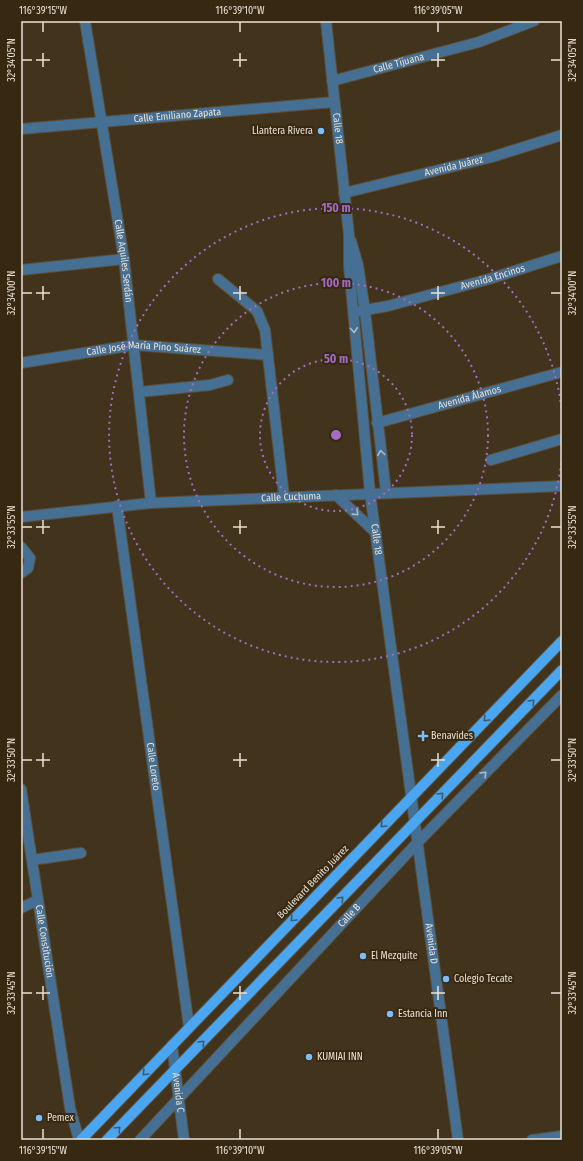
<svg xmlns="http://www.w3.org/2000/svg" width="583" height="1161" viewBox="0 0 583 1161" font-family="'Fira Sans Condensed',sans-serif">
  <rect width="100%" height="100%" fill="#41331c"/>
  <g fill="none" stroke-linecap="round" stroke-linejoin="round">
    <g stroke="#5c4f39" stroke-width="12">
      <g id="minor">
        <path id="s1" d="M85 21 124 259 151 503"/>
        <path id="s2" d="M326 21 349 235V266L370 493 458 1140"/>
        <path id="s3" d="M332 81 479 42 534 21"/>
        <path id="s4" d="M21 129 334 102"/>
        <path id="s5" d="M344 193 492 157 562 135"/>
        <path d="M351 241 358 265 365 311 386 492"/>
        <path d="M21 270 124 259"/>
        <path d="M218 279 257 311 265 330 284 496"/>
        <path id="s6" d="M360 311 388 306 489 279 562 256"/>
        <path id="s7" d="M21 363 134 345 268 355"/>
        <path d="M139 392 210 385 228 380"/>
        <path id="s8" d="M377 423 562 372"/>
        <path d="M491 460 562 439"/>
        <path d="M336 495 376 533"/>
        <path id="s9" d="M117 506 189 1027"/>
        <path id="s10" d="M21 517 151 503 562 486"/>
        <path d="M21 573 28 568 30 558 21 547"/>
        <path id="s11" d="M21 789 70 1108 79 1140"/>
        <path d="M32 860 81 853"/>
        <path d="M21 908 38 900"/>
        <path id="s12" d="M172 1045 184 1140"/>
        <path id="s13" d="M140 1140 418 842 562 695"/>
        <path d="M532 1140 562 1136"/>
      </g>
    </g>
    <g stroke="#5c4f39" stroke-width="12">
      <path id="major" d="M81 1140 562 641
        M107 1140 562 670"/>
    </g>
    <use href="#minor" stroke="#466f94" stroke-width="10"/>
    <use href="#major" stroke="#4ba6f2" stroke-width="10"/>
  </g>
  <defs><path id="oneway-chevron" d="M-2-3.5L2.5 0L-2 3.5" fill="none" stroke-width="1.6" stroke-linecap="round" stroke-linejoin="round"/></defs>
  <g stroke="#b1babe">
    <use href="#oneway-chevron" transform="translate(354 330) rotate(85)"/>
    <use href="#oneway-chevron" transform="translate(381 453) rotate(-97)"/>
    <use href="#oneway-chevron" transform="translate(356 513) rotate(44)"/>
    <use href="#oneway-chevron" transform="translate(484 774) rotate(-46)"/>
  </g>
  <g stroke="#3f5a6c">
    <use href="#oneway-chevron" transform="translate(532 702) rotate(-46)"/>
    <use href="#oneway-chevron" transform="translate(486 719) rotate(134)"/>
    <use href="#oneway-chevron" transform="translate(441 795) rotate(-46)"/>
    <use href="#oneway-chevron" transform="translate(383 825) rotate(134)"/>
    <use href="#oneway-chevron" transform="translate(341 899) rotate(-46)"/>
    <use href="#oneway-chevron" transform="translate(293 919) rotate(134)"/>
    <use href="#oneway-chevron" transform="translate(202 1043) rotate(-46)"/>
    <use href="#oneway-chevron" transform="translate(145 1073) rotate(134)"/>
    <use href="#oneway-chevron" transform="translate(118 1129) rotate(-46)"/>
  </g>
  <path fill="none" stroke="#ebe2d4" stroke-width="1.5" d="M43 22V32M240 22V32M438 22V32M43 53V67M240 53V67M438 53V67M22 60H32M36 60H50M233 60H247M431 60H445M551 60H561M43 286V300M240 286V300M438 286V300M22 293H32M36 293H50M233 293H247M431 293H445M551 293H561M43 520V534M240 520V534M438 520V534M22 527H32M36 527H50M233 527H247M431 527H445M551 527H561M43 753V767M240 753V767M438 753V767M22 760H32M36 760H50M233 760H247M431 760H445M551 760H561M43 986V1000M240 986V1000M438 986V1000M22 993H32M36 993H50M233 993H247M431 993H445M551 993H561M43 1129V1139M240 1129V1139M438 1129V1139"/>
  <g fill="none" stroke="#a26cc6" stroke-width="2" stroke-dasharray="2 4">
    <circle cx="336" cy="435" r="76"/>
    <circle cx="336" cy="435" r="152"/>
    <path d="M562 457A227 227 0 1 1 562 413"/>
  </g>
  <g fill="#7cbef9" stroke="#372812" stroke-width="1.5">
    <circle cx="321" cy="131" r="4"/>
    <path d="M421 730h4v4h4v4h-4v4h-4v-4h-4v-4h4z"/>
    <circle cx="363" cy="956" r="4"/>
    <circle cx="446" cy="979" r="4"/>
    <circle cx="390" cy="1014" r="4"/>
    <circle cx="309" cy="1057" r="4"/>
    <circle cx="39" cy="1118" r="4"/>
  </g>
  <g text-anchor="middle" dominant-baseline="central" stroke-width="4" stroke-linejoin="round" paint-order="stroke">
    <g font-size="10" fill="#ebe2d4" stroke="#372812">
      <text stroke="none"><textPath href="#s3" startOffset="69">Calle Tijuana</textPath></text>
      <text stroke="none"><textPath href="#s4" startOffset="157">Calle Emiliano Zapata</textPath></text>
      <text stroke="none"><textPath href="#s2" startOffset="108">Calle 18</textPath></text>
      <text stroke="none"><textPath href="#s5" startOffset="113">Avenida Juárez</textPath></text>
      <text stroke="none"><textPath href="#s1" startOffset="243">Calle Aquiles Serdán</textPath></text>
      <text stroke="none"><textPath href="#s6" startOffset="137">Avenida Encinos</textPath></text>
      <text stroke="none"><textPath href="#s7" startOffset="124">Calle José María Pino Suárez</textPath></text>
      <text stroke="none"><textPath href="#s8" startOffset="96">Avenida Álamos</textPath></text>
      <text stroke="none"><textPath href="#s10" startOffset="271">Calle Cuchuma</textPath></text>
      <text stroke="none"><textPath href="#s2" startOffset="521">Calle 18</textPath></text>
      <text stroke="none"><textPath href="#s9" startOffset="263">Calle Loreto</textPath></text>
      <text transform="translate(313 882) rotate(-46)">Boulevard Benito Juárez</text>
      <text stroke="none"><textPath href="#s13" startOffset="307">Calle B</textPath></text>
      <text stroke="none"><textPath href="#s11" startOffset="154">Calle Constitución</textPath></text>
      <text stroke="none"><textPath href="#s2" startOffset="929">Avenida D</textPath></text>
      <text stroke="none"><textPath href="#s12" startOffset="48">Avenida C</textPath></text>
    </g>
    <g font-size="10" fill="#ebe2d4" stroke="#372812" text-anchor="start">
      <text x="313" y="131" text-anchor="end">Llantera Rivera</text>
      <text x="431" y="736">Benavides</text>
      <text x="371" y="956">El Mezquite</text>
      <text x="454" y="979">Colegio Tecate</text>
      <text x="398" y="1014">Estancia Inn</text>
      <text x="317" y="1057">KUMIAI INN</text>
      <text x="47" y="1118">Pemex</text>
    </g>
  </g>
  <circle cx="336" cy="435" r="6" fill="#a26cc6" stroke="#372812" stroke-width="2"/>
  <g font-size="12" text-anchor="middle" font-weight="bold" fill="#a26cc6" stroke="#372812" stroke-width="4" stroke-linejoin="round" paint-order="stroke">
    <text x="336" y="212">150 m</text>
    <text x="336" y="287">100 m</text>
    <text x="336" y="363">50 m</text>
  </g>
  <rect width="583" height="1161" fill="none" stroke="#372812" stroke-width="44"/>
  <rect x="22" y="22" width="539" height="1117" fill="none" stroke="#ebe2d4" stroke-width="1.5"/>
  <g font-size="10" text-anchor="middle" fill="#ebe2d4">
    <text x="43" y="14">116°39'15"W</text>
    <text x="240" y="14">116°39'10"W</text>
    <text x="438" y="14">116°39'05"W</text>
    <text transform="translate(11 60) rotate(-90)" y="4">32°34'05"N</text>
    <text transform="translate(572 60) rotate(-90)" y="4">32°34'05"N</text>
    <text transform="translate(11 293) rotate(-90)" y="4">32°34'00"N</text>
    <text transform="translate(572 293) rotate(-90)" y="4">32°34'00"N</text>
    <text transform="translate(11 527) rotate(-90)" y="4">32°33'55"N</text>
    <text transform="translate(572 527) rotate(-90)" y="4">32°33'55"N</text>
    <text transform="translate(11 760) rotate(-90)" y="4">32°33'50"N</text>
    <text transform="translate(572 760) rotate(-90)" y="4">32°33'50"N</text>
    <text transform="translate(11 993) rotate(-90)" y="4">32°33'45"N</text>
    <text transform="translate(572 993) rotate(-90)" y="4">32°33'45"N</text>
    <text x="43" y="1154">116°39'15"W</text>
    <text x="240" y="1154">116°39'10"W</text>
    <text x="438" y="1154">116°39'05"W</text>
  </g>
</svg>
